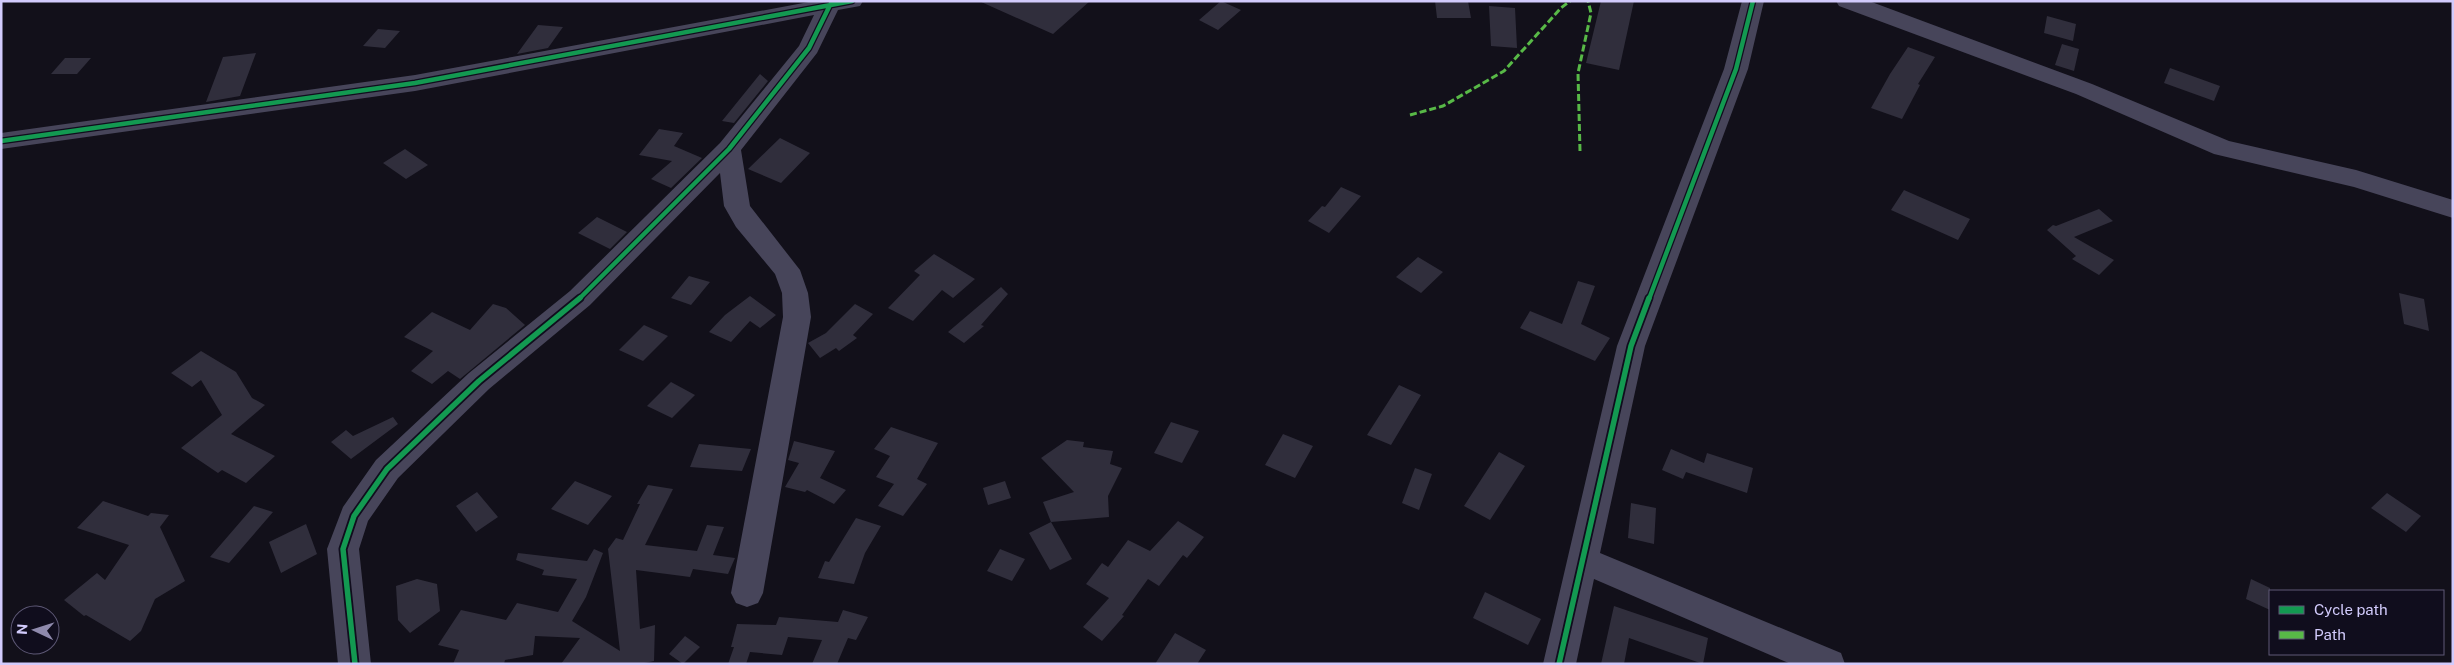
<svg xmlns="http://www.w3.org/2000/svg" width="2454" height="665" viewBox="0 0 2454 665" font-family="'Public Sans',sans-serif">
  <rect width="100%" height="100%" fill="#12101a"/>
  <path fill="#302e3c" d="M979 1H1090L1053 34Z
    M1221 1 1241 10 1218 30 1199 20Z
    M1435 1H1468L1471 18H1437Z
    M1601 1H1634L1619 70 1586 63Z
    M1489 6 1515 8 1517 48 1491 46Z
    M2047 16 2076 24 2073 41 2044 33Z
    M538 25 563 27 548 48 517 54Z
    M378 29 400 31 385 48 363 46Z
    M2062 44 2079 49 2074 71 2055 65Z
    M1908 47 1935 57 1918 84 1920 85 1902 119 1871 108 1890 74Z
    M256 53 240 96 206 102 223 57Z
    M65 58H91L77 74H51Z
    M2170 68 2220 86 2214 101 2164 83Z
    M760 74 768 81 734 123 722 121Z
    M659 129 683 133 674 146 702 158 671 188 651 179 672 161 639 155Z
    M780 138 810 153 781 183 748 169Z
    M405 149 428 165 406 179 383 163Z
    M1341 187 1361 196 1329 233 1308 221 1322 206 1325 207Z
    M1904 190 1970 219 1958 240 1891 210Z
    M2099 209 2113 221 2074 237 2114 260 2099 275 2072 259 2076 256 2047 230 2053 225 2056 226Z
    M597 217 627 232 610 249 578 233Z
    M934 254 975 279 953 298 942 290 913 321 888 308 920 275 914 271Z
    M1418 257 1443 272 1421 293 1396 277Z
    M689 276 710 282 691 305 671 298Z
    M1578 281 1595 286 1581 324 1610 338 1595 361 1520 328 1530 311 1562 324Z
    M1001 287 1008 294 981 325 984 326 964 343 948 332Z
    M2399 293 2424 299 2429 331 2404 324Z
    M750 296 776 315 760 328 750 321 731 342 709 332 725 315Z
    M493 304 506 308 525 325 460 379 448 371 432 384 411 371 433 351 404 337 432 312 470 330Z
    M855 304 873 314 853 335 857 338 839 351 836 348 820 358 808 343 826 333Z
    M644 325 668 336 643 361 619 350Z
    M201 351 236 372 252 398 265 405 231 434 275 456 246 483 222 470 218 473 181 448 222 415 201 380 192 387 171 373Z
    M671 382 695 395 672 418 647 406Z
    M1399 385 1421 395 1391 445 1367 435Z
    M393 417 398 424 351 459 331 442 346 430 353 436Z
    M1171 422 1199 431 1182 463 1154 453Z
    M891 427 938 443 917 479 927 484 903 516 878 506 894 484 876 477 890 456 874 449Z
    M1283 434 1313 446 1295 478 1265 465Z
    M1067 440 1084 442 1083 447 1113 451 1110 464 1122 468 1108 496 1109 517 1051 522 1043 502 1074 492 1041 458Z
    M794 441 835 451 820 478 846 490 834 504 807 490 805 492 785 487 799 463 788 460Z
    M699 444 751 449 742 471 690 467Z
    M1671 449 1704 463 1707 453 1753 468 1747 493 1686 472 1683 479 1662 470Z
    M1499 452 1525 466 1490 520 1464 506Z
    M1415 468 1432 474 1419 510 1402 503Z
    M575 481 612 496 588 525 551 509Z
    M1005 481 1011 498 988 505 983 488Z
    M648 485 673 489 645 545 697 551 707 525 724 527 713 555 735 558 728 574 693 569 690 577 636 570 640 629 655 625 654 661 640 664H561L580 638 535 636 533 655 505 660 504 664H453L459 650 438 645 461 610 506 620 517 603 558 612 577 579 542 575 544 570 516 560 518 553 587 561 594 549 603 553 586 597 572 621 620 651 608 549 616 538 623 540 640 504H637Z
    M477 492 498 517 476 532 456 506Z
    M2387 493 2421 516 2406 532 2371 508Z
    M103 501 148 516 151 513 169 515 160 527 185 581 155 599 141 631 130 641 86 615 84 616 64 600 97 573 105 580 129 545 77 528Z
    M1631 503 1656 508 1654 544 1628 538Z
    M254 506 273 512 229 563 210 557Z
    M856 518 881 526 865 553 854 584 818 578 825 561 829 562Z
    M1178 521 1204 537 1187 558 1183 555 1159 586 1148 579 1122 615 1124 616 1102 641 1083 627 1109 598 1086 584 1102 563 1108 567 1128 540 1150 551Z
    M1051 522 1072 559 1050 570 1029 533Z
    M306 524 317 554 281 573 269 542Z
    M1000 549 1025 559 1012 581 987 571Z
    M417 579 437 584 440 611 410 633 398 620 396 586Z
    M2251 579 2270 588V610L2246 599Z
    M1485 592 1541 619 1528 645 1473 618Z
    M1614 606 1708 638 1703 664 1629 638 1624 664H1601Z
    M843 610 868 617 856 640 848 638 837 664H812L822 640 788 637 782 655 750 652 746 664H728L734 647H731L737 624 776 625 779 617 838 622Z
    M1175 633 1206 650 1197 664H1155Z
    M685 636 700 647 683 664 669 654Z"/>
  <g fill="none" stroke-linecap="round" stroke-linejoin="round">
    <path fill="#47455a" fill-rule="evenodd" d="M814 1H863L860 6 838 10 817 53 741 150 750 206 800 270 808 293 811 317 763 593 758 603 747 607 736 603 731 593 783 317 782 293 775 274 736 227 724 206 720 173 590 305 489 389 398 478 368 521 359 549 371 664H338L327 549 343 507 376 460 469 373 570 291 720 143 799 46 814 15 415 91 1 149V133L415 75Z
      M1742 1H1764L1748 69 1645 346 1600 553 1841 653 1845 664H1791L1594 579 1576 664H1543L1617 346 1724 69Z
      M1836 1H1869L2092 84 2229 141 2356 170 2453 200V218L2354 187 2214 154 2076 94 1839 6Z"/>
    <path stroke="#58b947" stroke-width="3" stroke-dasharray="7 3" stroke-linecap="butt" d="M1410 115 1443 106 1504 71 1561 8 1570 1
      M1580 151 1578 73 1591 13 1588 1"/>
    <g stroke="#100d1d" stroke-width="7">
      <path id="cycleway-far1" d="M1 141 415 83 852 1
        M579 299 729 149 809 48 832 1
        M1649 299 1736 69 1753 1"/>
    </g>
    <g stroke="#100d1d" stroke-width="9">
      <path id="cycleway" d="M355 664 343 549 354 516 387 469 479 381 580 298
        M1559 664 1631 346 1649 298"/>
    </g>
    <use href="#cycleway-far1" stroke="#139951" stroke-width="4.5"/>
    <use href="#cycleway" stroke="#139951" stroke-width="5.5"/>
  </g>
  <rect width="2454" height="665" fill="none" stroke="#d2cbfc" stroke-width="5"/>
  <rect x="2269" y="590" width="175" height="65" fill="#100d1d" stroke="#5e5976"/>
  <rect x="2279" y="606" width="25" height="8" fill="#139951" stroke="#5e5976"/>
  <text x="2314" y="615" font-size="15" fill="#d2cbfc">Cycle path</text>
  <rect x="2279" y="631" width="25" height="8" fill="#58b947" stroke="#5e5976"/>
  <text x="2314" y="640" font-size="15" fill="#d2cbfc">Path</text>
  <g transform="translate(35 630) rotate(274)"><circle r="24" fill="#100d1d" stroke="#5e5976"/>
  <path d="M0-4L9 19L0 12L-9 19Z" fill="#8f8aad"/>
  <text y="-8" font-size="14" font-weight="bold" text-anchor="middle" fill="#d2cbfc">N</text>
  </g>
</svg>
